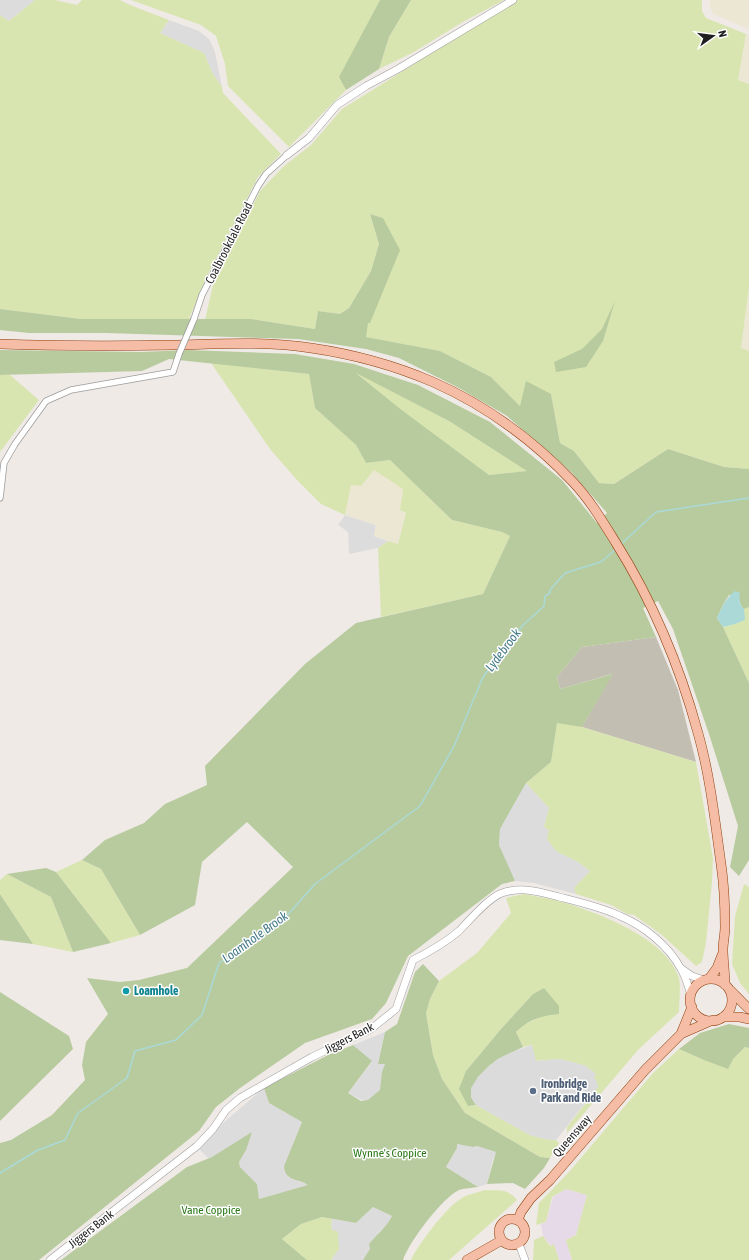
<svg xmlns="http://www.w3.org/2000/svg" width="749" height="1260" viewBox="0 0 749 1260" font-family="'Asap Condensed',sans-serif">
  <rect width="100%" height="100%" fill="#efeae6"/>
  <path fill="#dddcdd" d="M0 0H35L9 21 0 15Z
    M169 20 199 31 209 39 215 52 222 87 213 74 204 53 160 33Z
    M345 515 376 525 374 536 388 541 378 548 349 554 348 532 338 525Z
    M526 783 549 808 544 827 549 830 548 839 556 851 578 862 590 871 575 888 576 894 534 883 515 881 507 865 499 845 500 829Z
    M385 1032 378 1063 390 1064 384 1111 348 1093 372 1062 353 1045Z
    M264 1088 269 1103 302 1122 284 1166 288 1177 309 1185 259 1199 257 1184 240 1167 239 1162 246 1150 208 1158 199 1149 223 1123Z
    M457 1144 473 1147 477 1146 497 1152 493 1159 487 1184 478 1187 446 1167 457 1148Z
    M373 1207 392 1216 388 1224 379 1232 370 1249 363 1260H331L339 1249 331 1229 332 1219 356 1223Z"/>
  <path fill="#e6d9e8" d="M566 1189 587 1195 576 1235 566 1240 572 1260H559L554 1244 551 1246 543 1236 541 1224 546 1222 553 1197Z"/>
  <path fill="#c3beb2" d="M656 637 678 690 696 762 582 727 612 674 560 689 557 677 582 647Z"/>
  <path fill="#ece7d3" d="M710 0H749V29L713 14 710 5Z
    M746 34 749 35V84L738 80Z
    M749 286V351L741 348Z
    M374 469 403 489 400 510 406 513 398 544 374 536 376 525 345 515 351 485 361 486Z"/>
  <path fill="#d9e5b0" d="M35 0H55L77 5 82 0H120L130 5 169 20 160 33 204 53 213 74 222 87 223 93 281 154 258 177 206 278 189 319H81L0 309V15L9 21Z
    M131 0H380L340 77 346 90 289 147 228 86 225 64 216 36 201 25Z
    M411 0H504L461 23 414 52 379 69 389 37Z
    M517 0H702V11L706 18 746 34 738 80 749 84V286L741 348 749 351V469L724 467 668 449 614 484 599 483 574 451 560 443 551 394 520 406 491 377 440 351 365 337 383 218 370 214 379 244 371 271 349 308 340 314 318 311 315 329 251 319 205 320 213 285 260 191 284 166 311 145 342 109Z
    M211 363 309 374 315 408 356 445 366 463 390 460 452 520 502 532 510 536 483 594 381 617 378 548 388 541 398 544 406 513 400 510 403 489 374 470 361 486 351 485 345 515 321 504 296 479 270 449Z
    M354 371 449 421 528 471 489 475 398 408Z
    M0 375H10L39 400 0 452Z
    M749 607V683L723 627 735 624 744 620V609Z
    M557 722 582 727 696 762 713 858 712 882 706 943 702 962 696 966 662 935 634 915 627 914 611 905 576 894 574 888 590 871 578 862 556 851 547 839 549 830 544 827 549 808 526 783 551 762Z
    M82 860 101 869 140 935 111 943 56 872Z
    M7 874 51 897 73 952 33 944 0 894V880Z
    M744 884 749 887V994L740 983 732 964 735 916Z
    M524 894C539 897 554 899 569 904 603 915 668 940 679 978 681 988 679 1002 679 1012L639 1049 567 1133V1127L593 1094 597 1082 586 1066 572 1062 560 1059 535 1061 532 1045 523 1047 516 1032 524 1025 543 1015 544 988 533 994 501 1029 466 1071 468 1106 476 1105 530 1135 544 1139 556 1140 559 1143 550 1158 540 1157 465 1113 442 1079 433 1055 426 1013 430 999 439 981 477 953 511 913 506 898Z
    M745 1047 749 1048V1260H572L566 1240 576 1235 587 1195 566 1189 552 1197 546 1222 536 1225 539 1203 569 1172 653 1073 679 1049 704 1060 733 1059Z
    M485 1190C500 1191 507 1188 517 1200L449 1260H411C416 1247 447 1207 459 1200 467 1194 476 1193 485 1190Z
    M322 1217 332 1219 331 1229 338 1232 339 1249 331 1260H307L282 1239 301 1224Z
    M543 1236 550 1246 554 1244 559 1260H533L534 1240Z"/>
  <path fill="#b8cb9e" fill-rule="evenodd" d="M380 0H411L389 37 379 69 346 90 339 77Z
    M370 214 383 218 400 250 370 323H368L366 337 440 351 491 377 520 406 526 381 551 394 560 443 574 451 599 483 614 484 668 449 724 467 749 469V607L744 609 741 606 739 599 729 595 723 605 717 618 723 627 749 683V860L739 876 730 867 738 826 709 734 673 629 658 601 643 608 656 637 582 647 557 677 560 689 613 674 582 727 557 723 551 762 526 783 500 829 499 845 515 881 502 884 408 956 386 1003 372 1019 305 1043 240 1088 216 1107 199 1131 39 1260H0V1143L11 1140 52 1115 85 1080 82 1065 86 1042 108 1014 87 978 120 982 139 980 187 968 293 867 247 822 202 862 195 905 140 935 101 869 82 860 105 840 144 823 165 804 207 785 205 766 305 664 356 623 483 594 510 536 502 532 452 520 390 460 366 463 356 445 315 408 309 374 169 359 142 371 0 375V350L141 352 188 350 295 354 354 364 418 385 490 422 562 480 597 523 607 513 572 473 507 416 459 388 399 358 366 349 298 339 106 333H29L0 330V309L81 319H251L315 329 318 311 340 314 349 308 371 271 379 244ZM356 373 449 421 527 471 489 475 399 408Z
    M615 301 603 341 586 367 556 372 554 362 582 349 602 329Z
    M46 868 56 872 111 943 73 952 51 897 7 874Z
    M0 894 33 944 0 940Z
    M423 964 439 981 430 999 426 1013 433 1055 442 1079 465 1113 540 1157 550 1158 544 1168 525 1189 513 1183 487 1184 496 1152 477 1146 473 1147 457 1144V1148L446 1167 478 1187C472 1188 465 1188 459 1190 442 1198 409 1242 403 1260H363L370 1249 369 1244C376 1235 387 1227 392 1216L373 1207 356 1223 322 1217 301 1224 282 1239 307 1260H61L187 1167 212 1157 252 1132 246 1150 239 1162 240 1167 257 1184 259 1199 308 1185C298 1178 285 1182 284 1166L302 1122 269 1103 264 1088 328 1055 353 1045 372 1061 348 1093 361 1101 368 1100 380 1090 382 1072 385 1064H378L385 1032 397 1024 415 972Z
    M544 988 559 1006V1014C540 1016 530 1019 516 1032L523 1047 498 1059 489 1066 478 1077 471 1097 476 1105 468 1106 459 1089 466 1071 501 1029 533 994Z
    M0 992 69 1036 73 1049 0 1121Z
    M729 1024 749 1028V1048L745 1047 733 1059 728 1069 704 1060 679 1049 700 1033Z"/>
  <path fill="#dbdbdb" d="M532 1045 536 1061 560 1059 572 1062 586 1066 596 1074 594 1077 597 1082 598 1087 556 1140 544 1139 530 1135 476 1105 471 1097V1088L478 1077 489 1066 498 1059 512 1052Z"/>
  <path fill="#aad9d7" d="M735 591 740 593C739 600 739 605 744 609L745 620 735 624 723 627 717 618C722 607 726 598 735 591Z"/>
  <g fill="none" stroke-linecap="round" stroke-linejoin="round">
    <path stroke="#aad9d7" stroke-width="1.5" d="M620 545 656 512 749 498
      M0 1173 38 1150 65 1140 78 1113 127 1078 135 1051 176 1040 202 1015 219 963 283 920 315 884 420 806 454 746 483 677 522 626 544 606 545 596 550 593V590L565 573 601 562 616 549"/>
    <g stroke="#9c9c9c" stroke-width="7">
      <path id="minor" d="M194 319 202 295 258 186 266 174 287 155
        M0 498 4 463 15 444 46 401 71 390 173 372 179 354"/>
    </g>
    <g stroke="#9c9c9c" stroke-width="8">
      <path id="tertiary" d="M287 155 309 138 337 105 366 86 398 69 513 0
        M682 969 692 976 704 980
        M519 1244 525 1260
        M50 1260 197 1146 213 1129 226 1110 240 1098 312 1057 371 1029 396 1009 413 960C429 952 445 943 459 931 470 920 488 898 502 893 522 886 540 892 559 897 579 902 601 907 620 916 644 926 669 946 681 969 686 977 688 986 691 995"/>
    </g>
    <g stroke="#8f3f0c" stroke-width="10">
      <path id="primary" d="M0 344C58 346 115 346 173 345 219 344 266 341 311 348 352 354 396 366 433 382 485 405 534 441 573 482 590 500 603 522 616 543 653 602 680 667 698 733 710 775 715 821 721 864 724 884 725 907 725 927 725 935 723 942 723 950 723 961 725 973 725 985
        M709 979 717 968 722 955
        M690 1000a21 21 0 1 1 42 0a21 21 0 1 1-42 0Z
        M730 990 749 1009
        M723 1017H740L749 1019
        M681 1034 692 1007
        M499 1232a13 13 0 1 1 26 0a13 13 0 1 1-26 0Z
        M518 1220 521 1212 531 1198 550 1180 645 1070 681 1034 713 1020
        M467 1260 502 1240"/>
    </g>
    <use href="#minor" stroke="#fff" stroke-width="5.5"/>
    <use href="#tertiary" stroke="#fff" stroke-width="7"/>
    <use href="#primary" stroke="#f5bda6" stroke-width="9"/>
    <g stroke="#9c9c9c" stroke-width="7" stroke-linecap="butt">
      <path id="minor-bridge" d="M179 354 194 319"/>
    </g>
    <use href="#minor-bridge" stroke="#fff" stroke-width="5.5"/>
  </g>
  <circle fill="#0f9aa8" stroke="#fff" stroke-width="1.5" cx="126" cy="991" r="4"/>
  <circle fill="#5c6f8a" stroke="#fff" stroke-width="1.5" cx="533" cy="1091" r="4"/>
  <g text-anchor="middle" dominant-baseline="central" stroke-width="3" stroke-linejoin="round" paint-order="stroke">
    <g font-size="12" fill="#1f1f1f" stroke="#fff">
      <text transform="translate(229 243) rotate(-63)">Coalbrookdale Road</text>
      <text transform="translate(349 1038) rotate(-27)">Jiggers Bank</text>
      <text transform="translate(572 1136) rotate(-49)">Queensway</text>
      <text transform="translate(91 1229) rotate(-38)">Jiggers Bank</text>
    </g>
    <g font-size="12" font-weight="bold" fill="#0d838f" stroke="#fff" text-anchor="start">
      <text x="134" y="991">Loamhole</text>
    </g>
    <g font-size="12" font-weight="bold" fill="#4e5e75" stroke="#fff" text-anchor="start">
      <text x="541" y="1084">Ironbridge<tspan x="541" dy="14">Park and Ride</tspan></text>
    </g>
    <g font-size="12" fill="#277614" stroke="#fff">
      <text x="390" y="1153">Wynne's Coppice</text>
      <text x="211" y="1210">Vane Coppice</text>
    </g>
    <g font-size="13" font-style="italic" fill="#467b8a" stroke="#fff">
      <text transform="translate(503 650) rotate(-53)">Lydebrook</text>
      <text transform="translate(255 937) rotate(-36)">Loamhole Brook</text>
    </g>
  </g>
  <g transform="translate(713 36) rotate(76)" stroke="#ffffff" stroke-width="3" paint-order="stroke">
  <path d="M0-3L7 15L0 10L-7 15Z" fill="#1f1f1f"/>
  <text y="-6" font-size="11" font-weight="bold" text-anchor="middle" fill="#1f1f1f">N</text>
  </g>
</svg>
